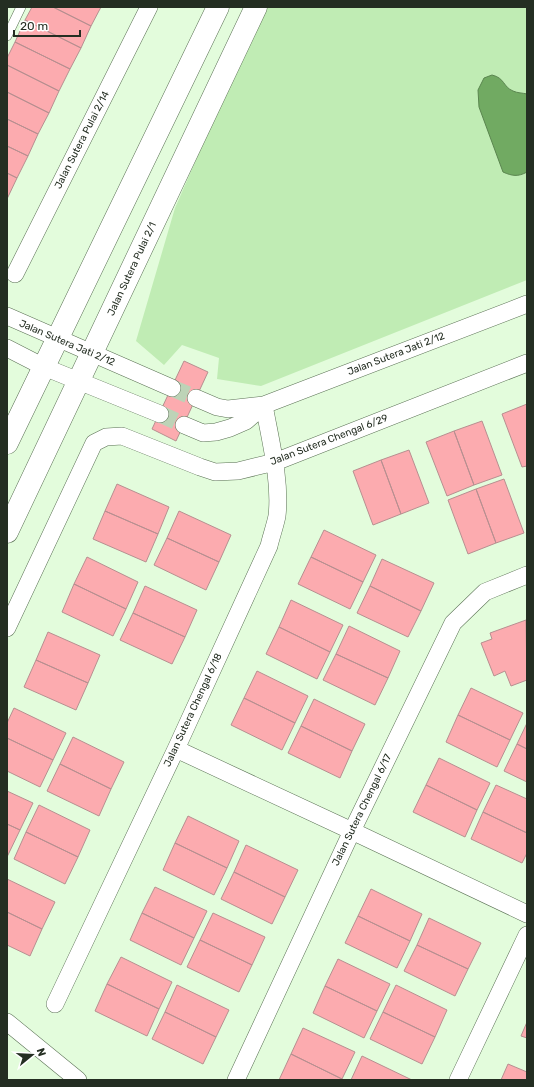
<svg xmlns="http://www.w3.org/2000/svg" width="534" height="1087" viewBox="0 0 534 1087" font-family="Rubik,sans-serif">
  <rect width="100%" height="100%" fill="#e3fcdc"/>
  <path fill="#c0ecb4" d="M263 7H527V280L261 386 217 379 219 358 182 345 164 365 136 341 175 208Z"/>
  <path fill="#71aa62" stroke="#5a854f" d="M492 75C505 78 503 87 513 91 517 93 523 93 527 94V172C518 177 512 176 503 172L479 107 478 90 484 78Z"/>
  <path fill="#fcabaf" stroke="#b78f90" d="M32 7H53L91 26 81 48 25 20Z
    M53 7H101L91 26Z
    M25 20 81 48 70 69 15 42Z
    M15 42 70 69 59 91 7 65V58Z
    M7 65 59 91 49 113 7 92Z
    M7 92 49 113 38 134 7 119Z
    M7 119 38 134 28 156 7 146Z
    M7 146 28 156 17 178 7 173Z
    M7 173 17 178 7 199Z
    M184 361 208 372 176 441 152 429Z
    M527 404V466L522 467 502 414Z
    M482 421 502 475 474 485 454 431Z
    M454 431 474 485 447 496 426 442Z
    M409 450 429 503 401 514 381 460Z
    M381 460 401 514 373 525 353 471Z
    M504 479 524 533 496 543 476 489Z
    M117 484 169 507 158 534 105 511Z
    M476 489 496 543 468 554 448 500Z
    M105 511 158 534 146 562 93 539Z
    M179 511 231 535 219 562 167 538Z
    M324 530 376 555 363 582 311 557Z
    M167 538 219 562 206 590 154 565Z
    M87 557 138 582 126 609 74 584Z
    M311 557 363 582 350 609 298 584Z
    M382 559 434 583 421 611 370 586Z
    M74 584 126 609 113 636 62 612Z
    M145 586 197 610 185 637 133 613Z
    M370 586 421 611 408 637 357 613Z
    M291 600 343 625 330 652 279 627Z
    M133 613 185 637 172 664 120 640Z
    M526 620 527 680 511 686 505 671 494 676 481 643 492 639 490 633Z
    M349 626 400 651 388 678 336 654Z
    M279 627 330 652 317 679 266 654Z
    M48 632 100 655 88 683 36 660Z
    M336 654 388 678 375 705 323 680Z
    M36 660 88 683 76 710 24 687Z
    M257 671 308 696 295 723 244 698Z
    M471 688 523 713 510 740 458 715Z
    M244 698 295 723 282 750 231 725Z
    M314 699 365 724 352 751 301 726Z
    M14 708 66 733 53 760 7 738V723Z
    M458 715 510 740 497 767 446 742Z
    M527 723V749L517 744Z
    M301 726 352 751 340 778 288 753Z
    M73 737 124 762 111 789 60 764Z
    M7 738 53 760 40 787 7 771Z
    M517 744 527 749V782L504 771Z
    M439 758 490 783 477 810 426 785Z
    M60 764 111 789 99 816 47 791Z
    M426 785 477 810 465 837 413 812Z
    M496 785 527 799V833L483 812Z
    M7 791 33 803 20 830 7 824Z
    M39 805 90 830 78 857 26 832Z
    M483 812 527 833V853L522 863 471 839Z
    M188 816 239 841 227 868 175 843Z
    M7 824 20 830 7 857Z
    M26 832 78 857 65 884 14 859Z
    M175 843 227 868 214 895 163 870Z
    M246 845 298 870 285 897 234 872Z
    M234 872 285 897 272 924 221 899Z
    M7 879 55 902 42 929 7 912Z
    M155 887 207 911 194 938 142 913Z
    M371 889 422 914 410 941 358 916Z
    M7 912 42 929 30 956 7 945Z
    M142 913 194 938 181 965 130 940Z
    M213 913 265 937 252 965 200 940Z
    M358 916 410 941 397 968 345 943Z
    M429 918 481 943 468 969 417 945Z
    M200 940 252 965 239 992 187 967Z
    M417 945 468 969 455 996 404 971Z
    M121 957 172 982 159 1009 107 984Z
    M338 959 390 984 377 1011 325 986Z
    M107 984 159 1009 147 1036 95 1011Z
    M177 985 229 1010 216 1037 165 1012Z
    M396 985 447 1010 435 1037 383 1012Z
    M325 986 377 1011 364 1038 313 1013Z
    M165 1012 216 1037 203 1064 152 1039Z
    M383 1012 435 1037 422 1064 370 1039Z
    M527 1022V1038L521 1036Z
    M303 1028 355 1052 342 1079 291 1054Z
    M291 1054 342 1079V1080H279Z
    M362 1056 412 1080H351Z
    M508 1064 527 1072V1080H501Z"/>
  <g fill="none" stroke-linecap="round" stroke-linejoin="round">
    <path stroke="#bdd3b7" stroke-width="17" stroke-dasharray="17 8" stroke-linecap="butt" d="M172 388 196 398
      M160 414 184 425"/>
    <g stroke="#5b7155" stroke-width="10">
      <path id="service" d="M7 36 21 7"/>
    </g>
    <g stroke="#5b7155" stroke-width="18">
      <path id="minor" d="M15 274 149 7
        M7 316 172 388
        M7 348 44 367 160 414
        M196 398 217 407 228 409 264 405 527 304
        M184 425 203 433 216 432 230 428 246 421 264 405
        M7 628 94 443 106 437 122 436 200 467 215 472 238 471 275 462 527 363
        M176 749 352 831 527 914
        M55 1004 176 749 269 546C271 537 275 526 277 516 281 481 270 439 264 405
        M7 1022 78 1080
        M236 1080 352 831 453 623 485 592 527 575
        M458 1080 527 935"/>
    </g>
    <g stroke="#5b7155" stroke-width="23">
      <path id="secondary" d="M7 443 218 7
        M7 532 256 7"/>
    </g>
    <use href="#service" stroke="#fff" stroke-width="9"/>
    <use href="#minor" stroke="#fff" stroke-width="17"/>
    <use href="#secondary" stroke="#fff" stroke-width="22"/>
  </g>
  <g text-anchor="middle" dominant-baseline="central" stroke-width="3" stroke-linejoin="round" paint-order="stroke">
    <g font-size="10" fill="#242e22" stroke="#fff">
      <text transform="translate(82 140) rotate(-63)">Jalan Sutera Pulai 2/14</text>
      <text transform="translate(132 269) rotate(-65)">Jalan Sutera Pulai 2/1</text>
      <text transform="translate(67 343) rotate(23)">Jalan Sutera Jati 2/12</text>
      <text transform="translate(396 354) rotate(-21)">Jalan Sutera Jati 2/12</text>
      <text transform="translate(329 440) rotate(-21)">Jalan Sutera Chengal 6/29</text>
      <text transform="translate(193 710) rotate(-65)">Jalan Sutera Chengal 6/18</text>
      <text transform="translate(362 810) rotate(-64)">Jalan Sutera Chengal 6/17</text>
    </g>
  </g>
  <rect width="534" height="1087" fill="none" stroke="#242e22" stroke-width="16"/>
  <g transform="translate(32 1055) rotate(72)" stroke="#ffffff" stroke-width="3" paint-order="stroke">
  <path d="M0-3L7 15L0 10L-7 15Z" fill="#242e22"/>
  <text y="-6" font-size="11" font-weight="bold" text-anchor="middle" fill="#242e22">N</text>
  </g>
  <path d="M14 30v6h66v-6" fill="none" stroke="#242e22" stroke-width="2"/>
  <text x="20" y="30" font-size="12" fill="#242e22" stroke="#ffffff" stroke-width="3" paint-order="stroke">20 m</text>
</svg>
